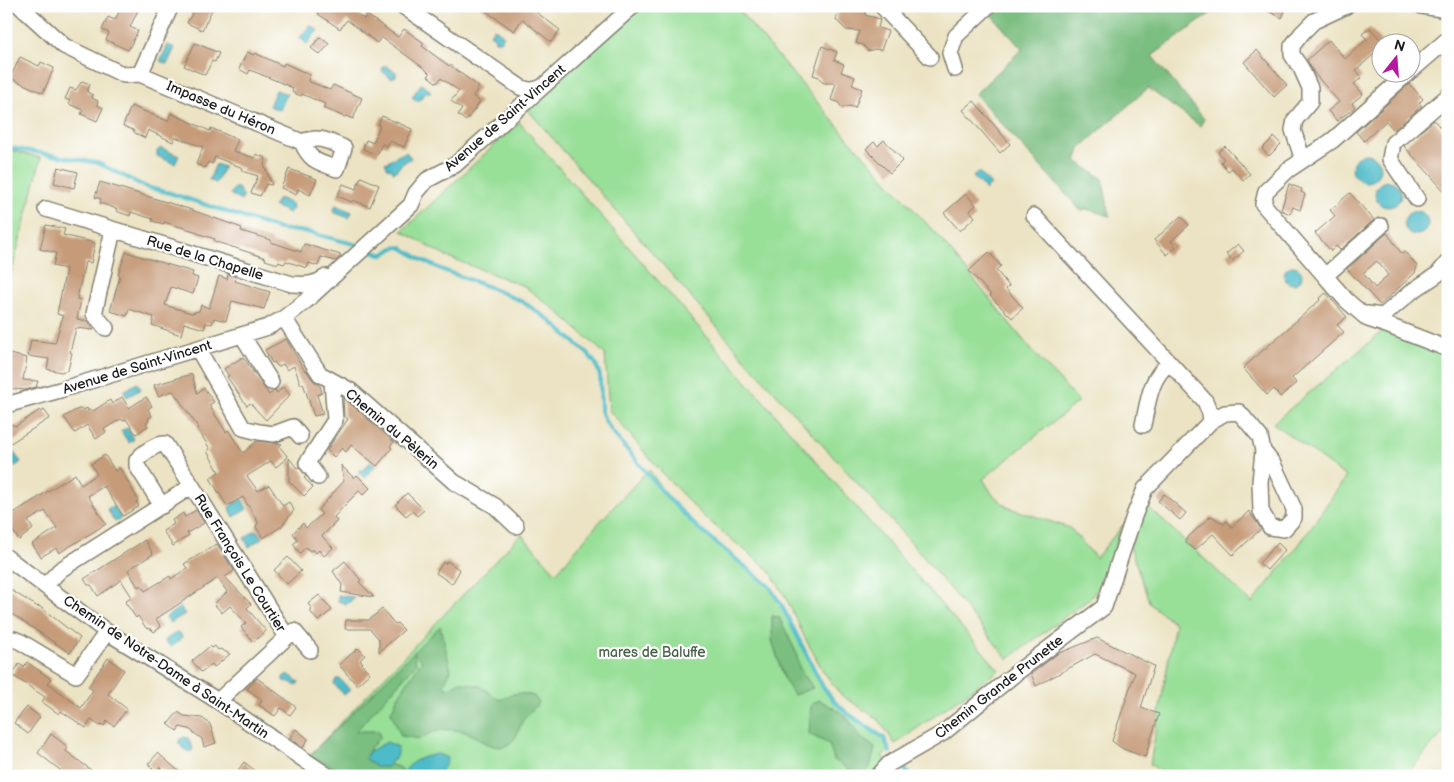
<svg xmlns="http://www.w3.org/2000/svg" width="1454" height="782" viewBox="0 0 1454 782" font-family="'Balsamiq Sans',sans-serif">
  <rect width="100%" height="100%" fill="#fff"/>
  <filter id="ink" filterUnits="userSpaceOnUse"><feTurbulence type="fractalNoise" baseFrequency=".02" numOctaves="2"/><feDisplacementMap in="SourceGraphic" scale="10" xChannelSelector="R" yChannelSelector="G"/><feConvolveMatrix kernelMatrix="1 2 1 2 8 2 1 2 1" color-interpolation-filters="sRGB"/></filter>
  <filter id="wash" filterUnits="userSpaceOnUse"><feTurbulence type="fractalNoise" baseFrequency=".0096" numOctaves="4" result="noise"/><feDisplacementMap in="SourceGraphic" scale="20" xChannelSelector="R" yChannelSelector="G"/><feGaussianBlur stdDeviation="1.12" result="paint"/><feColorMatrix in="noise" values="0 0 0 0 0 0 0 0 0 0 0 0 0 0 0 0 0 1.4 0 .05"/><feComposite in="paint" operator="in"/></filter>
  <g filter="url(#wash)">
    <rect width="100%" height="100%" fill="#ebe3c3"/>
    <path fill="#98df98" stroke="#5a7e5a" d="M640 6H735L847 137 939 237 1034 353 1079 401 983 479 992 494 1007 507 1070 528 1096 558 1123 525 1105 572 1092 597 1008 659 915 547 753 368 527 109Z
      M519 122 999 670 895 744 879 720 840 694 823 671 804 636 784 594 769 570 703 516 664 475 609 410 605 354 558 312 524 286 445 256 402 231Z
      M6 149 41 158 6 294Z
      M1384 330 1448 352V727L1405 776H1166L1150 764 1175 623 1150 604 1130 547 1144 503 1252 603 1298 546 1346 477 1273 423Z
      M649 469 668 498 698 528 769 586 781 604 823 687 835 702 847 713 884 738 888 751 882 756 886 761 871 776H335L308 757 521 534 556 573 596 526Z"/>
    <path fill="#7abe80" stroke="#4b6d4e" d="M983 6H1225L1211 13 1152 56 1204 119 1200 126 1148 88 1081 147 1076 161 1102 178 1110 216 1086 209 1081 211 975 94 1022 49Z
      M772 616 779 617 796 652 799 667 813 688 794 695 784 679 772 640Z
      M440 626 451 670 444 684 447 689 460 682 480 686 500 700C513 692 520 692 534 696L539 703C534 709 527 714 523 720 518 730 517 740 507 745 494 752 479 737 468 733 451 727 434 729 420 739L401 736 391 712 398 697 422 660 414 653 416 664 356 731H379L380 738 370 748V759L398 767 409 776H365L353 774 340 771 322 761 308 757Z
      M819 700 839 711 849 720 860 737 875 748 870 767 863 776H854L847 768 834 760 829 744 809 734 811 705Z"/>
    <path fill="#4ebbc8" stroke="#356c72" d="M310 25 318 30 307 44 300 38Z
      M494 28 504 36 500 41H495V38L490 34Z
      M168 45 175 48 167 64 160 61Z
      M384 66H386L396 72V76L391 78 383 72 382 68Z
      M421 84 431 91 429 94 426 92 418 102 412 97Z
      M276 90 287 94 280 110 269 106Z
      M161 148 179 156 175 164 157 156V151Z
      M406 152 411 158 402 164 394 173 391 168 388 169 385 162 388 163 389 160Z
      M1352 168a14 14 0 1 1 28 0a14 14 0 1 1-28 0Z
      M216 164 224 167 216 183 209 180Z
      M978 171 991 185 986 190 973 177Z
      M1375 194a13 13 0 1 1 26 0a13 13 0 1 1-26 0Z
      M234 188H238L240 190V193L244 196 241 201 230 194Z
      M278 198 292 204 293 209 289 213 274 206Z
      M336 205 352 212 349 218 333 212Z
      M1404 223a12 12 0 1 1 24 0a12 12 0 1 1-24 0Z
      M1284 275a9 9 0 1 1 18 0a9 9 0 1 1-18 0Z
      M137 383 141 389 127 397 124 391Z
      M127 428 134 439 129 443 121 431Z
      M11 449 21 462 14 467 6 457V453Z
      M370 462 375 466 365 478 358 472 361 469 363 471Z
      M242 499 247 509 234 517 229 507Z
      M113 506 121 518 115 522 107 509Z
      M256 530 262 538 249 547 244 538Z
      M338 595 353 597H354L350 602 346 604 338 601Z
      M180 607 185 614 170 623 166 617Z
      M177 632 181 634 182 638 171 647 164 641Z
      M288 674 299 682 296 686 290 682 283 681V677Z
      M336 679H340L350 690 344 695 334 684Z
      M184 737 188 738 193 749 191 752 185 750 179 744V740Z
      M387 742 398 747 396 757 387 767H376L366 759 368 752Z
      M438 754 447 758 446 764 437 776H403C409 760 422 757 438 754Z"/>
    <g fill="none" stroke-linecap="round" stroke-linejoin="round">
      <path stroke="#4ebbc8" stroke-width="4" d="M6 147 98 163 146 187 170 193 279 229 307 232 358 245
        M372 251 383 255 393 248 401 247 422 260 443 270 489 287 523 302 548 319 588 354 596 364 600 376 601 410 605 421 613 433 668 498 698 528 769 586 781 604 823 687 835 702 847 713 884 738 890 752
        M904 767 909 776"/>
    </g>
    <g id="blocks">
      <path fill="#c69b79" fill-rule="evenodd" d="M122 6H140L130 27 138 31 128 50 106 40 109 33 102 30 108 17 115 20Z
        M196 6H214L202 30 187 23Z
        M324 6H346L364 19 367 15 398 37 404 29 424 43 422 46 449 66 450 65 479 87 473 96 480 102 466 121 458 115 462 109 451 101 459 91 441 78 437 83 428 76 430 74 425 69 381 37 377 43 347 20 340 29 318 14Z
        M479 6H528L560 30 551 42 522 19 514 31Z
        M840 6H854L866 10 865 15 880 19 878 28 888 31 881 50 875 49 868 51 863 45 856 43 860 31 846 30 836 20Z
        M1258 6H1287L1282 18Z
        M1370 28 1382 41V47L1356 70 1362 77 1354 84 1363 94 1352 103 1355 107 1337 121 1328 111 1339 102 1314 73 1307 60 1329 40 1345 59 1367 39 1362 34Z
        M320 37 329 44 320 55 311 48Z
        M195 43 219 53 215 62 212 61 205 75 184 66Z
        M822 46 837 52 834 60 844 64 841 72 855 77 852 85 862 89 855 108 850 106 842 108 838 102 831 100 836 83H824L821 81 819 77 813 75Z
        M1257 50 1287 85 1274 97 1244 62Z
        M247 52 254 55 255 53 283 66 284 63 310 75 308 81 330 90 333 85 362 98 353 119 346 116 345 117 323 108 325 104 302 94 301 96 292 92 293 88 277 81 250 70 248 74 239 69Z
        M20 57 39 66 41 62 54 68 43 93 10 78Z
        M82 81 90 84 87 92 93 95 92 98 98 101 97 105 103 108 97 121 81 114 83 110 69 104 70 101 65 99 70 88 76 90Z
        M1409 84 1423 99 1419 103 1422 106 1394 130 1386 121 1364 141 1356 132Z
        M974 101 1010 144 1000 153 963 110Z
        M131 106 168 121 171 113 210 131 211 128 238 140 233 151 255 158 256 154 266 158 264 165 272 185 266 184 260 196 251 193 258 176 242 171 243 168 215 157 212 164 208 162 205 168 196 164 203 147 175 137 173 142 148 130 145 138 135 133 133 130 123 126Z
        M382 116 412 129 404 147 390 141 387 146 382 144 377 155 363 149 366 140 373 143 380 126 378 125Z
        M1434 120 1448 137V195L1404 146Z
        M1274 137 1281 144 1269 156 1262 149Z
        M884 140 903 160 890 173 866 149 874 142 878 146Z
        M1225 146 1250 174 1243 180 1232 168 1228 171 1221 162 1224 159 1218 152Z
        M58 167 78 172 74 188 54 183Z
        M289 169 317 179 310 195 298 189 296 195 281 188Z
        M361 177 379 185 370 207 353 200 352 202 337 196 343 184 356 189Z
        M100 182 189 209 242 228 241 231 271 240V242L301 252 304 244 341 255 340 257 336 261 321 257 318 266 309 263 307 268 286 261 284 264 278 262V264L265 260 266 258 214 241 215 239 197 233 198 232 164 222V224L152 221 153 219 131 212 130 216 116 211 117 209 100 203 101 199 95 197Z
        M1289 184 1302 189 1301 192 1305 194 1300 210 1293 207 1290 214 1281 210Z
        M1350 193 1374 220 1340 250 1336 246 1331 251 1315 233 1335 216 1330 210Z
        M966 194 976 205 970 211 975 217 960 231 944 213Z
        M1181 216 1189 225 1171 241 1176 247 1167 255 1154 240Z
        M46 225 65 229 63 235 95 243 91 263 85 262 77 299 81 300 77 319 87 321 94 330 76 328 70 352 72 353 68 370 61 372 47 369 49 359 28 356 31 340 55 343 63 316 57 314 66 269 53 266 56 253 40 249Z
        M1387 233 1402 254 1405 252 1417 266 1415 273 1380 305 1347 269ZM1377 261 1388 275 1375 288 1363 273Z
        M1238 244 1244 251 1232 261 1226 254Z
        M126 252 193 272 192 276 198 278 193 294 171 287 165 305 191 313 199 311 201 305 209 308 219 276 227 279 228 274 236 277 235 281 270 292 264 309 232 301 226 321 214 318 212 324 206 323 204 329 184 323 181 335 152 325 154 317 129 309 127 316 110 311 120 276 118 275Z
        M989 252 1001 266 996 270 1009 286 1006 289 1023 308 1012 318 990 296 991 295 969 271Z
        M1326 293 1347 317 1337 325 1344 332 1292 378 1296 383 1280 397 1274 389 1267 395 1243 368 1320 300 1319 299Z
        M286 339 305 371 306 370 312 379 320 386 322 393 317 395 323 414 314 416 303 383 301 385 294 366 287 370 283 364 278 367 274 362 272 363 265 350Z
        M6 353 27 358 23 380 38 381 36 387 25 390 6 388Z
        M243 357 269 395 275 390 277 393 283 387 290 395 266 420 250 403 247 406 227 377 229 376 224 369Z
        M192 374 197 393 204 388 214 402 209 405 226 432 228 430 243 453 257 441 282 444 279 446 288 457 276 467 271 461 247 476 258 491 269 485 283 506 289 502 294 510 282 526 263 538 256 527 258 522 243 497 227 506 210 478 219 472 207 451 210 449 197 428 198 427 173 391 158 396 154 385Z
        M122 397 129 408 146 397 152 406 148 409 152 416 148 419 149 421 146 423 148 426 136 434 126 419 123 421 121 419 104 429 106 432 96 439 87 425 75 433 64 417 76 410 82 408 83 410 87 408 88 411 91 409 93 411 110 400 112 404Z
        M343 397 394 442 390 446 392 448 377 466 351 445 346 452 342 448 334 457 327 450 348 419 344 416Z
        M40 410 41 412 44 410 50 418 6 446V423L16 426Z
        M105 455 115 471 119 468 123 473 138 500 136 502 139 506 123 516 104 486 88 496 106 524 59 553 56 548 41 557 32 544 57 528 45 511 28 521 33 529 19 540 6 521V518L75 474 81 485 97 474 91 464Z
        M289 458 297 468 299 467 306 476 304 478 313 487 304 496 289 481Z
        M341 465 354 478 357 475 370 488 363 495 359 491 344 506 334 517 337 521 322 536 333 548 324 556 319 550 316 553 313 549 310 551 306 547 300 553 293 544 298 540 293 533 303 523 306 528 322 514 318 510 344 481Z
        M407 493 424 510 417 516 412 511 406 516 395 505Z
        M1164 494 1186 513 1180 520 1158 501Z
        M196 510 204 523 187 533 189 535 173 546 163 531 174 524 172 520 177 517 183 513 185 517Z
        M1249 511 1261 529 1233 555 1213 534 1195 550 1186 543V539L1211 516 1224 524 1227 521 1232 527Z
        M145 540 153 554 128 570 138 587 141 585 145 591 170 576 171 579 187 568 184 564 217 544 234 571 225 577 251 604 247 608 266 631 253 642 241 627 246 623 230 606 222 613 214 604 227 592 218 578 156 619 161 627 154 632 151 629 146 628 138 616 136 618 125 602 132 597 121 580 98 596 91 585H88L84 579Z
        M1278 543 1285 550 1267 570 1259 563Z
        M288 557 301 571 287 584 274 570Z
        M345 561 361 580 359 582 374 597 341 592 342 585 333 571Z
        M447 561 460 570 452 584 436 573 443 562 445 564Z
        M6 587 38 607 39 606 80 638 70 653 6 610Z
        M319 595 332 610 318 621 310 611 312 609 308 604Z
        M382 609 395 624 397 623 404 630 379 652V639L370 629H345L346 620H369Z
        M1097 638 1154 666 1141 708 1159 714 1145 757 1123 749 1112 741 1135 673 1095 654 1036 686 1031 674 1057 654Z
        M210 646 212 648 215 646 218 650 220 649 230 654 218 664 214 667 212 664 201 672 192 661Z
        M358 648 365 655 360 660 363 663 361 664 370 673 357 685 339 665Z
        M108 658 124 670 108 694 127 709 114 726 107 721 104 726 102 724 100 726 91 720 86 728 61 711 59 714 42 702 45 697 12 675 19 664 24 667 27 662 51 679 48 683 81 708 93 690 88 687Z
        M257 678 296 707 290 715 281 708 275 716 259 705 262 700 247 689Z
        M27 707 40 717 28 734 14 723Z
        M178 712 184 716 202 718 210 724 216 743 204 747 202 739 189 729 180 727 177 731 168 724Z
        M296 729 308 739 303 748 290 737Z
        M51 734 68 747 66 751 99 776H68L38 753Z
        M158 753 184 776H170L160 767 156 772 148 764Z
        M244 762 262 776H234Z"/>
    </g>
  </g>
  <g filter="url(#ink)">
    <use href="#blocks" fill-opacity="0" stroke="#848070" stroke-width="1"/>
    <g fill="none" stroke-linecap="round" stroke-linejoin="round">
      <g stroke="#848070" stroke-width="18">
        <path id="minor" d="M20 6 64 46 124 75 140 74 171 6
          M403 6 520 87C528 91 534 91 542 87
          M882 6 930 57
          M1422 6 1448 10
          M955 69 950 53 956 36 988 6
          M1412 70 1448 39
          M140 74 302 142C319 135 328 141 344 148L337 169C319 162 310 162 302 142
          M1303 160 1333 140 1409 72
          M1417 199 1390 159 1393 143 1448 96
          M46 209 292 284C306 285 315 285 326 277
          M1034 216 1205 401 1210 413 1211 421
          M1381 226 1325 276 1346 300 1368 319 1389 326 1448 349
          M1325 276 1263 204 1266 191 1288 170 1303 160 1293 130 1295 120 1310 102V88L1301 68 1292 55V46L1302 33 1314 21 1346 6
          M1367 314 1383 316 1411 292 1438 274 1448 262
          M284 318 320 374 351 391 454 482 495 506 516 526
          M106 328 94 314 113 230
          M242 335 271 382
          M198 349 243 428 259 432 274 434 293 427 300 436
          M6 405 60 390 268 327 284 318 307 300 411 205 416 193 427 180 455 165 633 6
          M1143 425C1148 403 1150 376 1170 363
          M318 477 307 463 335 420 332 381
          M162 506 137 466V460C142 454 156 443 165 444L192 486
          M6 557 107 632 218 701 328 776
          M45 586 60 570 192 486 287 637 218 701
          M287 637 294 631 310 650
          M6 639H14L21 642 76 675 107 632
          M6 775 8 776
          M878 776 889 764 943 733 1016 673 1104 607 1134 516 1145 489 1211 421 1225 413 1239 412 1260 437 1263 451 1273 464 1294 509V518L1284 529 1270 527 1261 511 1260 482 1263 451"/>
      </g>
      <use href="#minor" stroke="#fff" stroke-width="15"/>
    </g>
  </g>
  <g text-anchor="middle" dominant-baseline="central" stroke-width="4.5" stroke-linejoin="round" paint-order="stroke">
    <g font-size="14" fill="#1c1c1c" stroke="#fff">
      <text transform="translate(221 108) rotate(23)">Impasse du Héron</text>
      <text transform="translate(505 118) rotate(-41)">Avenue de Saint-Vincent</text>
      <text transform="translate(205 258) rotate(17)">Rue de la Chapelle</text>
      <text transform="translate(137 367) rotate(-17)">Avenue de Saint-Vincent</text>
      <text transform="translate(392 429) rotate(40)">Chemin du Pèlerin</text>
      <text transform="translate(240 563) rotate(58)">Rue François Le Courtier</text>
      <text transform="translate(166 667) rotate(34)">Chemin de Notre-Dame à Saint-Martin</text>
      <text transform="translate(999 687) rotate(-38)">Chemin Grande Prunette</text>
    </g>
    <g font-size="14" fill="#476047" stroke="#fff">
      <text x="652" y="652">mares de Baluffe</text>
    </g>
  </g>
  <rect width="1454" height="782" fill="none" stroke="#fff" stroke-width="25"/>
  <g transform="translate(1396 58) rotate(17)"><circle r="24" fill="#ffffff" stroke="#a4a4a4"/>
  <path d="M0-4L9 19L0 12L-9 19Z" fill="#b5179e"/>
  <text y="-8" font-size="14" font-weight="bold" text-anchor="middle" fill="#1c1c1c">N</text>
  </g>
</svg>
